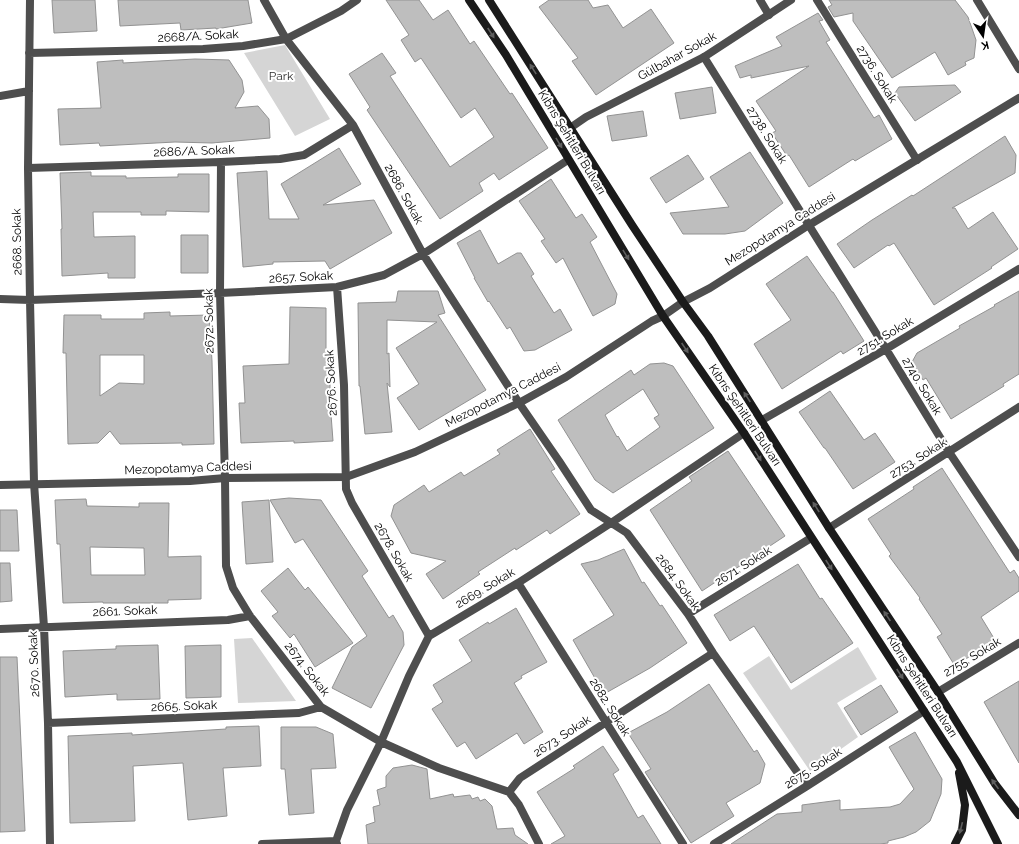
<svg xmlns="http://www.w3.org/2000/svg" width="1019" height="844" viewBox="0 0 1019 844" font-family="Raleway,sans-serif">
  <rect width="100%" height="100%" fill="#fff"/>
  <path fill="#d5d5d5" d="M285 45 330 119 295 136 244 53Z
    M252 638 296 701 238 703 234 639Z
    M858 647 877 679 837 703 858 737 810 771 743 673 769 656 791 690Z"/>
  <path fill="#bebebe" stroke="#929292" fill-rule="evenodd" d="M52 0H95L97 31 54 33Z
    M118 0H248L252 23 216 29V28L181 30 180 23 120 26Z
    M386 0H419L433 20 448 10 470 44 474 41 510 94 512 93 548 148 499 180 494 173 479 183 483 191 440 219 367 110 370 107 349 74 382 53 396 73 390 76 450 167 494 137 475 108 461 118 421 58 415 62 401 40 409 35Z
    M549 0H588L593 8 608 5 623 28 651 9 674 43 596 95 572 61 578 58 539 7Z
    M829 0H955L968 17 976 40 974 58 965 62 966 65 948 75 935 52 892 78 853 21V13L834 17 828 7 832 5Z
    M818 13 823 20 819 21 830 40 826 42 874 118 879 115 892 139 855 161 853 159 809 187 789 155 787 156 772 133 776 131 756 101 809 66 751 78V75L740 78 735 66 782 46 776 37Z
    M195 59 229 60 242 80 244 92 235 108 258 106 269 119 270 138 212 143 175 142 100 146 99 143 60 145 58 109 101 108 97 62 123 60V63Z
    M955 85 961 92 915 121 895 93 899 87Z
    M712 87 716 113 680 119 675 93Z
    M643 111 647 136 612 141 607 116Z
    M1005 136 1016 155 1015 173 952 208H955L968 229 993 212 1018 249 991 267 992 268 934 305 894 243 889 246 888 245 854 268 837 244 872 220 912 195 913 196Z
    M339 148 361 184 323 205 374 200 392 233 330 269 325 261 273 262V264L243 267 237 173 267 171 269 219H299L281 184Z
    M750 152 783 203 745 231 725 234H683L670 213 729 207 710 177Z
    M688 155 704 179 666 203 650 178Z
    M91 172V176H126V178L178 177V174H209V212L166 211V215H141V212H93L94 237 135 236V278H108V273L62 276 61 229H62L60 173Z
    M551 179 576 218 582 214 597 237 590 242 617 294 615 304 593 316 563 258 556 263 541 241 545 239 519 201Z
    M480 230 498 264 517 253H521L534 274 531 276 554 313 560 309 572 330 535 350 524 351 510 327 507 329 489 301 488 302 474 278H475L457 243Z
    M181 235H208V273H181Z
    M807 256 832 292H833L864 341 843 354 841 351 782 389 754 344 791 320 766 284Z
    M398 291H438L445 313 438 315 486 390 419 430 397 398 419 384 396 348 437 322 387 320V354L389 353 390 387 387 383 392 432 365 434 360 386H359L358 303 396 302Z
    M1019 291V374L1003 384 1004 386 951 419 926 378 923 380 912 362 917 353 960 328 959 326 995 306 994 305Z
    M290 307 326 308V353H330V401L333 441 294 443V441L241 443 239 403H245L243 366 289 364Z
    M170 312V316L209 315 212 361 214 444 182 445V443L120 444 110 431 98 443 68 444 66 353H63L64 315H101V319H144V313ZM100 355H144V384L119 383 100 396Z
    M664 363 673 366 714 428 613 493 595 480 558 420 631 370 634 375 650 364ZM643 389 659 415 654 418 660 427 627 451 618 436 617 437 605 415Z
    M830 391 864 440 875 433 895 462 853 489 825 448H824L799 412Z
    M530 429 555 469 551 471 580 514 550 534 547 530 516 550 515 548 478 572 480 574 443 599 426 574 446 561 411 553 391 516 394 505 424 485 429 492 461 472 464 476 500 454 497 450Z
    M728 451 785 536 702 591 650 510 692 481 689 477Z
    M942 468 1010 573 1014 570 1019 578V591L981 617 995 640 955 666 937 637 942 634 919 599 920 598 889 556 891 554 868 519 914 489 913 487Z
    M289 498 321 500 368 571 362 576 389 618 393 615 403 632 404 645 371 708 332 688 352 647 367 636 303 539 295 543 270 500Z
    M86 499 87 506 139 507V503H169L168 557 201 556V599L168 600V603H103V602L63 603 60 544H57L55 500ZM90 547 144 548 145 575H91Z
    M269 500 273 562 246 564 242 502Z
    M0 510H17L19 551H0Z
    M624 549 642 583 644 582 660 606 662 605 687 643 650 668 604 694 573 640 614 615 581 564 598 560Z
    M0 563H10L12 601 0 602Z
    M798 564 820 599 822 598 853 643 791 683 754 626 730 641 714 615Z
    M288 568 305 590 308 587 353 643 315 667 294 634 290 638 272 616 278 612 261 591Z
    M516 608 547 662 521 676 522 678 514 683 543 732 524 744 517 733 476 759 465 742 457 747 432 709 443 702 433 685 472 661 459 640 488 622 489 624Z
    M158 645 160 699 117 700V694L65 697 63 651 116 649V646Z
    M221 645V697L186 698 185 646Z
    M0 657H17L25 831 0 832Z
    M1019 681V763L984 702Z
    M709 684 754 752 757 750 765 764 760 783 726 803 734 816 691 843 645 772 651 769 628 733 667 712Z
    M881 685 898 712 861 735 844 708Z
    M259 726 261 766 223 768 227 816 188 820 183 763 133 766 135 821 70 823 68 736 132 733V735L226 729V727Z
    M281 727H316L333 734 336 768 311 769 314 813 289 815 285 769H281Z
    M915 732 942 779 941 794 930 821 916 832 904 837 888 841V843L880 844H731L777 814 802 812V805L840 800V810L890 807 900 804 914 789 889 747Z
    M603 746 619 770 613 774 638 818 643 815 661 844H551L565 836 537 792 575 768 573 766Z
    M412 765 427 769 430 799 453 794 454 797 470 795 472 799 478 797 480 801 485 799 492 806 497 829 513 828 515 835 528 844H368L366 825 375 822 373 807 380 805 377 790 386 787V776L393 768Z"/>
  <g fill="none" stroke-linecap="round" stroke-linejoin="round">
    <path stroke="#4e4e4e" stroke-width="8" d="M30 0 28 168 30 300 34 483 44 627 48 723 50 844
      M264 0 286 39 353 125 423 254 519 403 559 461 591 510 627 533 688 614 713 653 807 786
      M760 0 769 15
      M817 0 917 160
      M977 0 1019 69
      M29 53 203 49 243 46 286 39 341 11 357 0
      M704 57 886 349 949 452 1019 557
      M0 96 29 91
      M221 162 220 293 225 478 226 566 233 588 250 616 321 707 381 742 439 768 509 792
      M28 168 221 162 280 159 304 155 353 125
      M337 287 344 385 346 489 352 503 429 636
      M0 299 30 300 220 293 337 287 384 275 423 254 568 160
      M762 420 886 349 1019 269
      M829 528 1019 407
      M518 583 683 844
      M688 614 811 538
      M0 629 228 620 250 616
      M938 692 1019 643
      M48 723 299 713 321 707
      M509 792 520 778 713 653
      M509 792 519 805 539 844
      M262 844 336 841
      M337 844 336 841 347 810 381 742 409 676 429 636 518 583 611 523 744 433
      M714 844 807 786 924 711"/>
    <path stroke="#4e4e4e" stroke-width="8" d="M570 128 586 117 704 57 791 0
      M0 485 190 481 225 478 346 477 415 452 519 403 566 377 652 321 663 316 683 302 710 288 809 225 1019 98"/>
    <path stroke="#1b1b1b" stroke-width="8" d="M469 0 506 55 663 316 744 433 957 762 998 844
      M489 0 632 225 683 302 708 336 829 528 938 692 995 784 1019 815
      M955 844 962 830 965 805 959 773"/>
  </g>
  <defs><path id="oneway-solid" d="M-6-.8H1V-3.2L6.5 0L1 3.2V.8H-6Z"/></defs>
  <g fill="#5f5f5f">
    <use href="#oneway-solid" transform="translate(491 33) rotate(57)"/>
    <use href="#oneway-solid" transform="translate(533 69) rotate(-122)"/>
    <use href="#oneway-solid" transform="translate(559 143) rotate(59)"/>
    <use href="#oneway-solid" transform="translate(626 255) rotate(59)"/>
    <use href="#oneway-solid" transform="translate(685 348) rotate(56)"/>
    <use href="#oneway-solid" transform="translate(747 397) rotate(-123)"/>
    <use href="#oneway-solid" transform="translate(758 456) rotate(57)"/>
    <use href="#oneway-solid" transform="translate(816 507) rotate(-122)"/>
    <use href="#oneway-solid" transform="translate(829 565) rotate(57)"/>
    <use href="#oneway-solid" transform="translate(887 616) rotate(-124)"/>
    <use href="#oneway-solid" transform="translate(900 674) rotate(57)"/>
    <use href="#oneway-solid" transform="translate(995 784) rotate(-125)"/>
    <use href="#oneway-solid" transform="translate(961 828) rotate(104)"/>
  </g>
  <g text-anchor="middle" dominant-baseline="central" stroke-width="4" stroke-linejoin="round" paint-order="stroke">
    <g font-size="12" fill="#000" stroke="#fff">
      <text transform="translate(198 36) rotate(-3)">2668/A. Sokak</text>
      <text transform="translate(677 56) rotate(-29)">Gülbahar Sokak</text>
      <text transform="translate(877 74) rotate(58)">2736. Sokak</text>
      <text transform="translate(767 135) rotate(58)">2738. Sokak</text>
      <text transform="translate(572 142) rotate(59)">Kıbrıs Şehitleri Bulvarı</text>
      <text transform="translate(194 151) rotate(-2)">2686/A. Sokak</text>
      <text transform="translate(404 194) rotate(61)">2686. Sokak</text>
      <text transform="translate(780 229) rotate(-32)">Mezopotamya Caddesi</text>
      <text transform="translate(17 242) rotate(-91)">2668. Sokak</text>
      <text transform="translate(301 277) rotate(-3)">2657. Sokak</text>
      <text transform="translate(209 321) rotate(-91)">2672. Sokak</text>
      <text transform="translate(885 336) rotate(-31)">2751. Sokak</text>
      <text transform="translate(331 383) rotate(-93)">2676. Sokak</text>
      <text transform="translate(922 386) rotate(59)">2740. Sokak</text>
      <text transform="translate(503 395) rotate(-27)">Mezopotamya Caddesi</text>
      <text transform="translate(745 415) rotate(56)">Kıbrıs Şehitleri Bulvarı</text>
      <text transform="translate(918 458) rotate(-32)">2753. Sokak</text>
      <text transform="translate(188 468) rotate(-2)">Mezopotamya Caddesi</text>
      <text transform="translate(394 552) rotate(60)">2678. Sokak</text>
      <text transform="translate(743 566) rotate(-32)">2671. Sokak</text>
      <text transform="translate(678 582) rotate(54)">2684. Sokak</text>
      <text transform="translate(485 588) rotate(-31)">2669. Sokak</text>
      <text transform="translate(125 611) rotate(-2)">2661. Sokak</text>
      <text transform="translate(972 657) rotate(-31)">2755. Sokak</text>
      <text transform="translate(34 664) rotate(-92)">2670. Sokak</text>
      <text transform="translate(307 669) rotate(52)">2674. Sokak</text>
      <text transform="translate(922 686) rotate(57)">Kıbrıs Şehitleri Bulvarı</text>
      <text transform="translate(184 706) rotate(-2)">2665. Sokak</text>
      <text transform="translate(610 707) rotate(58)">2682. Sokak</text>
      <text transform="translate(562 736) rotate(-33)">2673. Sokak</text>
      <text transform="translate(813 768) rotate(-33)">2675. Sokak</text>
    </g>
    <g font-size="12" fill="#2c2c2c" stroke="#fff">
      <text x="281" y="76">Park</text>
    </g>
  </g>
  <g transform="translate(983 36) rotate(167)" stroke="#ffffff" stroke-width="3" paint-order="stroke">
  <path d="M0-3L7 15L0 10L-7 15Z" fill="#000000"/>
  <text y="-6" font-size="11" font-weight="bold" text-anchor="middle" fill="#000000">K</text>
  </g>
</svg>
